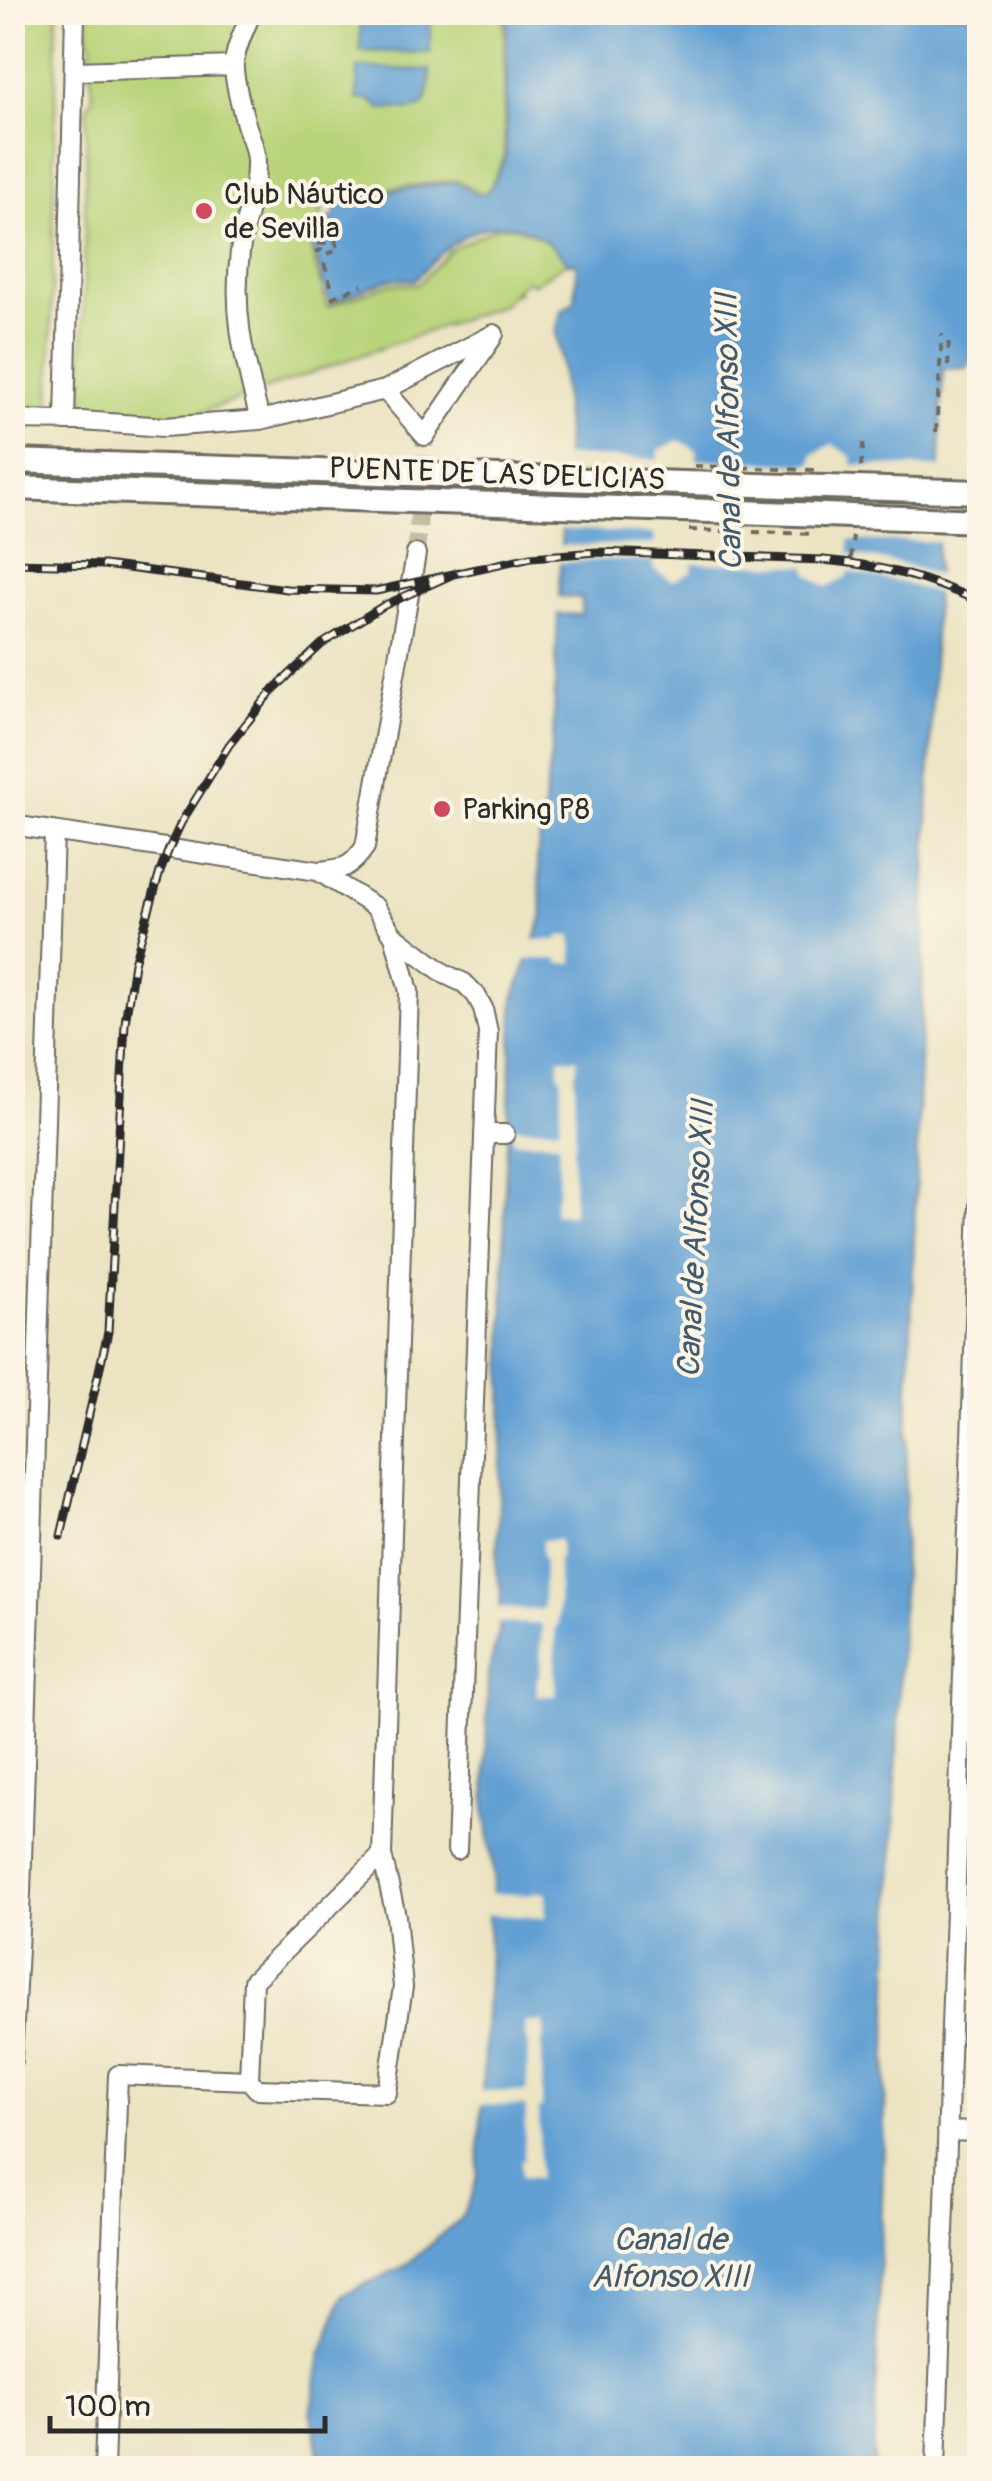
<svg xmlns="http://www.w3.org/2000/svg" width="992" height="2481" viewBox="0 0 992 2481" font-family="Pangolin,sans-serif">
  <rect width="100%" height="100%" fill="#fcf5e5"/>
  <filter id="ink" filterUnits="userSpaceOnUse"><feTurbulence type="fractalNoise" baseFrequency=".01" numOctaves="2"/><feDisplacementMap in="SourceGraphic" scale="20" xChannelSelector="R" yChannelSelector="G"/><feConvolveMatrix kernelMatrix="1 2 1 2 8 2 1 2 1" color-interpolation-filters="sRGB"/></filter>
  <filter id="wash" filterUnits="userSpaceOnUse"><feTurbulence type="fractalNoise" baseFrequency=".0048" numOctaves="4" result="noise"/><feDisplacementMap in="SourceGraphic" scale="40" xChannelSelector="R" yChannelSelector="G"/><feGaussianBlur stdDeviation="2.25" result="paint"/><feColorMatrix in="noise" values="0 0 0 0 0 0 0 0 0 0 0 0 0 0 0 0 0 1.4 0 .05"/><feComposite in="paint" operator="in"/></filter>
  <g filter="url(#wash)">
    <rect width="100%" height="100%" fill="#ebe3c1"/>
    <path fill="#b8d378" stroke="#727f52" stroke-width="2.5" d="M13 12 57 13 50 407 13 406Z
      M88 13H504V157L488 192 479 193 458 180 328 196 310 246 327 307 389 284H418L452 249 499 226 515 227 542 237 559 251 567 262 533 284 527 280 514 291 520 292 514 293 502 305 191 416 82 409 87 106 93 98 90 63 92 44 88 39Z"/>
    <path fill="#62a0d3" stroke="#46667f" stroke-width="2.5" d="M361 13H431L430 53 360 51Z
      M507 13H970L980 94V342L967 368 943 369 873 2468H322L311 2413 321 2356 344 2294 403 2267 422 2252 460 2219 471 2198 478 2175 489 1952 488 1916 494 1877 485 1809 488 1673 499 1632 501 1589 496 1572 502 1442 505 1189 514 999 543 916 537 858 553 738 558 614 581 615 582 598 559 596 566 433 561 359 556 333 561 311 575 301 577 264 573 262 569 264C536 223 494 211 450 246 437 256 426 269 414 280L389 279 330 303 313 246 322 229 327 228 328 220 336 215V210L330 206 331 199 456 182 477 195 489 191 506 157Z
      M358 68 430 70C430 117 419 110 379 108 375 101 365 99 357 99Z"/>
    <path fill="#ebe3c1" d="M679 440 697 451V460L812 464 813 455 832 444 852 457V465L945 468 942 542 849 540V554L901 564 941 576V595L901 582 848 572V576L827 587 808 574 807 566 693 563 692 571 673 581 654 569 653 561 604 560 555 563 556 546 654 544 655 534 557 530 560 456 658 459 659 450Z
      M559 936H572L573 963H559L558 959H522L529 940H558Z
      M559 1058 578 1059 575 1076V1145H573V1214H554L555 1196 558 1195 559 1145 556 1142 513 1141V1127L556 1128 560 1126 562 1076 559 1075Z
      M542 1540H560V1557L558 1558V1626L555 1627V1696L537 1695V1678L540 1677 542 1626 539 1624 495 1623 496 1608 539 1610 543 1608 544 1558 542 1557Z
      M533 1892 546 1893 545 1918 484 1914 487 1893 532 1895Z
      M526 2022H544V2039L542 2040V2108L539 2109V2178L521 2177V2160L524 2159 526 2108 523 2106 479 2105 480 2091 523 2092 527 2090 528 2040 525 2039Z"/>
  </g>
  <g filter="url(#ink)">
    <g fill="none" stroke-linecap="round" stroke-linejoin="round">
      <path stroke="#c5bea3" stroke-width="18" stroke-dasharray="18 9" stroke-linecap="butt" d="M416 554 425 436"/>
      <g stroke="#6e6b60" stroke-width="22">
        <path id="minor" d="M252 12C245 28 236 46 234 64 233 79 242 109 246 124 250 137 256 148 256 161 257 191 245 217 241 245 231 310 244 358 260 420
          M75 71 234 66
          M385 390 425 436 492 338
          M12 420 82 421 164 427 260 420 385 390 494 334
          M65 421 75 12
          M12 825 318 871C343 869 350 869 365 847L416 554
          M395 936 445 974 464 983 476 995 483 1008 488 1032 457 1850
          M484 1134H505
          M12 2060 21 1893 54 832
          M249 2080 257 2089 387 2093 403 1987 396 1916 382 1855
          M947 2131 980 2132
          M104 2468 118 2075 249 2080 253 1981 382 1855 409 991 394 936 375 907 318 871
          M936 2468 980 1175"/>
      </g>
      <g stroke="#6e6b60" stroke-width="28">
        <path id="major" d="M683 483 826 487
          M681 510 825 515"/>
      </g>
      <path stroke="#6e6b60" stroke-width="4" stroke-dasharray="8 8" stroke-linecap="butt" d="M968 12 980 26
        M315 252 321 250 323 255 339 250 335 240 320 244 321 250
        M324 263 333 292
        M331 298 362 285
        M948 366 949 335
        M936 432 942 334
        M861 467 864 436
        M851 559 853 536"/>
      <use href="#minor" stroke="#fff" stroke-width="18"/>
      <use href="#major" stroke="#fff" stroke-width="22"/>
      <g stroke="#2b2b2b" stroke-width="9">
        <path id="rail" d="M12 563 104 565 287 589 376 591 531 557 597 552 823 560C881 565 927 578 980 602
          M61 1536 108 1332 125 1023 134 963 160 872 169 849 181 823 229 745 274 689 322 644 383 606 458 572"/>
      </g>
      <use href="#rail" stroke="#fcf5e5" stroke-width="5" stroke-dasharray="15" stroke-linecap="butt"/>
      <g stroke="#6e6b60" stroke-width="28" stroke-linecap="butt">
        <path id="major-bridge" d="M12 461 683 483
          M826 487 980 492
          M12 488 681 510
          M825 515 980 521"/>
      </g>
      <path stroke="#6e6b60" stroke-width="4" stroke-dasharray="8 8" stroke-linecap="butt" d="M694 466 815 470
        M689 530 815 534"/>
      <use href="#major-bridge" stroke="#fff" stroke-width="22"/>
    </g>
  </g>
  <g fill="#d1495b" stroke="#fcf5e5" stroke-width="4">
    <circle cx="204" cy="211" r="10"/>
    <circle cx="442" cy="809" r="10"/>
  </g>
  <g text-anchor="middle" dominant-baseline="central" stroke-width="8" stroke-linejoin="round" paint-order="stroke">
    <g font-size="30" fill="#2b2b2b" stroke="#fcf5e5" text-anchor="start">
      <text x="224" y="194">Club Náutico<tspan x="224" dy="34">de Sevilla</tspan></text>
      <text x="462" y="809">Parking P8</text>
    </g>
    <g font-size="30" fill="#2b2b2b" stroke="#fcf5e5">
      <text transform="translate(497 474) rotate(2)">PUENTE DE LAS DELICIAS</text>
    </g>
    <g font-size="32" font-style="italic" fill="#415a6e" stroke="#fcf5e5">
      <text transform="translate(729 432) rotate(-91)">Canal de Alfonso XIII</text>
      <text transform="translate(696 1239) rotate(-87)">Canal de Alfonso XIII</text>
      <text x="670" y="2240">Canal de<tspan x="670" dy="37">Alfonso XIII</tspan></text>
    </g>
  </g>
  <rect width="992" height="2481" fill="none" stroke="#fcf5e5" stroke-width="50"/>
  <path d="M50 2416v15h275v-15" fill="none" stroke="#2b2b2b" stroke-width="5"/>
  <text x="65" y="2416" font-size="30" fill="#2b2b2b" stroke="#fcf5e5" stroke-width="8" paint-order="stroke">100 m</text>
</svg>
